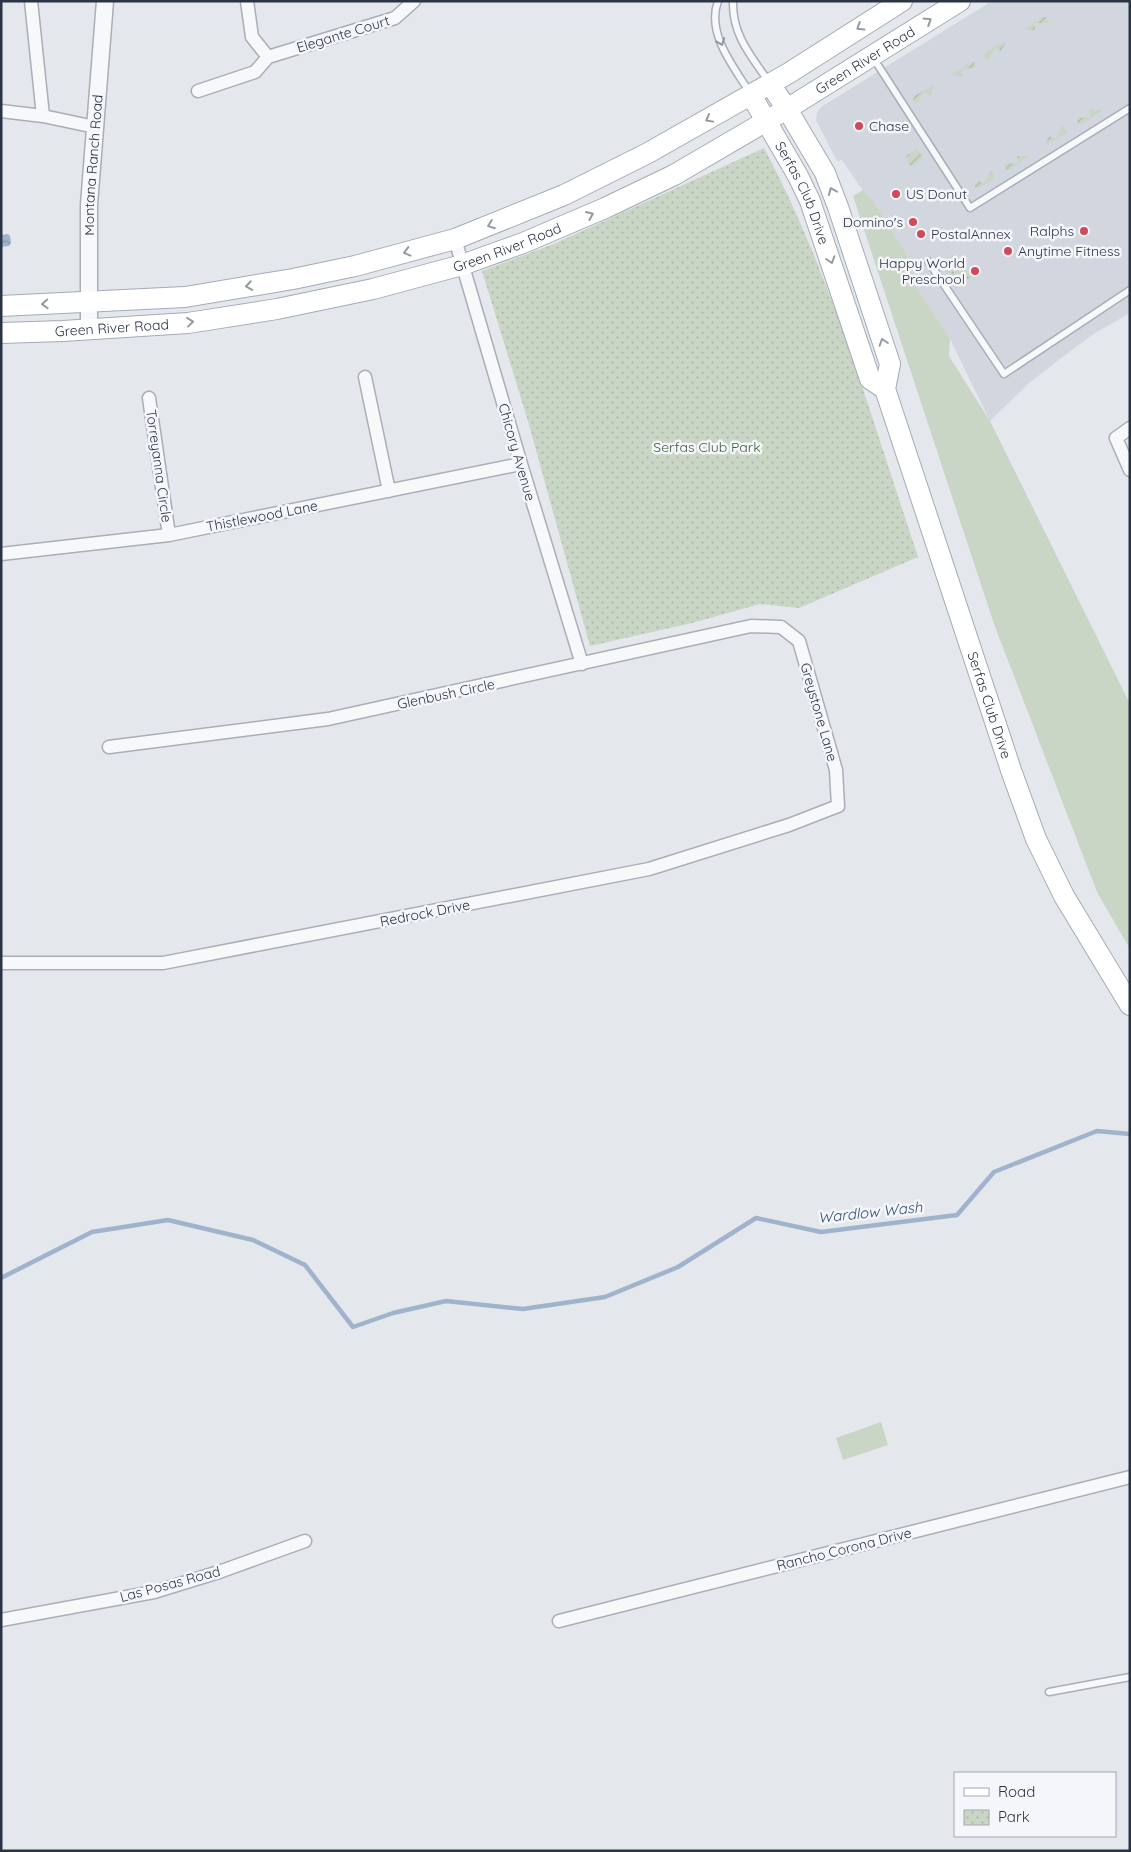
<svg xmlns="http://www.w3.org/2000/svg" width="1131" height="1852" viewBox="0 0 1131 1852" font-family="Quicksand,sans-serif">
  <defs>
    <pattern id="park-dots" width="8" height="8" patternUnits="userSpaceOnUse" patternTransform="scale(1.25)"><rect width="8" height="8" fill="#c9d6c5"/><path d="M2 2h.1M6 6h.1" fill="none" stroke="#adb8ab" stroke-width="1.8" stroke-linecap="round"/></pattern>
    <pattern id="garden-furrows" width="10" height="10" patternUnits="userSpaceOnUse" patternTransform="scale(1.25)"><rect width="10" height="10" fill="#c9d6c5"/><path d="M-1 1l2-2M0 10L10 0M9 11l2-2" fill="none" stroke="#adb8ab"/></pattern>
    <pattern id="water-waves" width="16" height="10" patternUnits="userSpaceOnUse" patternTransform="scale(1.25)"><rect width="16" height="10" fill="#9fb4cc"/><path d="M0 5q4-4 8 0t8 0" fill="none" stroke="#8293a7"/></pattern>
  </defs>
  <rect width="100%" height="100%" fill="#e4e7ec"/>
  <path fill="#d2d6de" d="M992 1H1130V313L1095 333 1073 349 1029 383 990 421 950 339 904 268 912 263 872 199 870 201 842 160 837 161 816 120 817 113 821 107Z"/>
  <path fill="#c9d6c5" d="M863 190 870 200 872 199 912 263 904 268 950 339 949 356 990 421 1130 704V949L1097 892 994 624 853 196Z
    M881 1422 888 1445 843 1460 836 1438Z"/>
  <path fill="url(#park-dots)" d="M764 148C832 275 872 420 918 557L799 608 760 604 692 623 590 646 528 421 482 271 556 243Z
    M955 254 971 278 956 288 941 264Z"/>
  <path fill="url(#garden-furrows)" d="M1043 17H1047L1049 23H1035V30H1024Z
    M1005 41 1006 42 1001 51 995 48 988 60H987L984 56 986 52Z
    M970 62H974L976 68 962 69V76L951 75Z
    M935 85 930 95 924 92 917 104H916L913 100 914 96Z
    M1090 110H1100L1101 111 1082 124H1078L1076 118 1090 117Z
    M1062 126 1067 131 1065 134 1045 146 1049 136 1056 139Z
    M918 149 923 159 910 166 906 158 907 155Z
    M1017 156H1029L1009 170H1006L1004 164 1018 163Z
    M991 171 995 175 994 179 979 188 974 187 978 181 984 183Z"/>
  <path fill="url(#water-waves)" d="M8 234 10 236 11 243 9 246 1 247V235Z"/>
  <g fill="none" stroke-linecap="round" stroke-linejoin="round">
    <path stroke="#9fb4cc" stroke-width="4.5" d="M1 1278 92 1232 168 1220 253 1240 305 1265 353 1327 393 1313 446 1301 523 1309 605 1297 678 1267 756 1218 821 1232 957 1215 994 1172 1097 1131 1130 1134"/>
    <g stroke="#a9aeb7" stroke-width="9">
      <path id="service" d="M718 1C706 34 734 67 750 93
        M733 1C732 35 751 56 769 82
        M874 59 970 208 1130 108
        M928 261 1004 374 1130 290
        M1049 1692 1130 1677"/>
    </g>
    <g stroke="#a9aeb7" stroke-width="15">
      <path id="minor" d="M31 1 43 116
        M247 1 252 37 268 57
        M268 57 395 18 414 1
        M198 91 255 72 268 57
        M1 111 43 116 95 127
        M455 239 521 464 582 664
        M365 377 389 491
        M149 398 169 535
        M1130 428 1116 438 1130 470
        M1 554 169 535 521 464
        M1 963H163L649 869 789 825 838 806 836 770 799 641 781 627 751 626 328 719 109 747
        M1 1620 154 1592 219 1572 305 1541
        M559 1621 1130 1477"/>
    </g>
    <g stroke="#a9aeb7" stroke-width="19">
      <g id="tertiary">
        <path id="s1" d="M89 329V205L105 1"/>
      </g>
    </g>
    <g stroke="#a3abb8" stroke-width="22">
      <g id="primary">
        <path id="s2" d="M770 84 787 109 825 173 838 207 890 364 885 389 1012 773 1036 839 1064 896 1130 1005"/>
        <path id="s3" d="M751 95 798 176 810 201 870 379 885 389"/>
        <path d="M1 306 185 297 293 279 355 266 455 239 564 195 648 153 789 73 902 1"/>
        <path id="s4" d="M1 333 63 331 188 323 277 309 373 289 462 265 523 243 605 208 674 175 787 109 960 1"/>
      </g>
    </g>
    <use href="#service" stroke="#f7f8fa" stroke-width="6"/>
    <use href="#minor" stroke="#f7f8fa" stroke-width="12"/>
    <use href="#tertiary" stroke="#f7f8fa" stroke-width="16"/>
    <use href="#primary" stroke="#fff" stroke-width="20"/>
  </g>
  <defs><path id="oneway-chevron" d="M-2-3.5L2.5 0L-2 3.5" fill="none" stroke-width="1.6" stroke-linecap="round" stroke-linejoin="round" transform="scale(1.25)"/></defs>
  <g stroke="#959aa2">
    <use href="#oneway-chevron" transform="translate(928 21) rotate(-32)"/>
    <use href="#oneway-chevron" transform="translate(860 27) rotate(148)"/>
    <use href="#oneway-chevron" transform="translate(709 119) rotate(151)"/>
    <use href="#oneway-chevron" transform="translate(832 191) rotate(-112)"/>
    <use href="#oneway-chevron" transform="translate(590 215) rotate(-23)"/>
    <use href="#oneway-chevron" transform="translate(491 225) rotate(159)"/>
    <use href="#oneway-chevron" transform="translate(407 252) rotate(165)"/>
    <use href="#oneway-chevron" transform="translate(831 260) rotate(72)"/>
    <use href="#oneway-chevron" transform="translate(249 286) rotate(171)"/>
    <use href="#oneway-chevron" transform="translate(45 304) rotate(177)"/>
    <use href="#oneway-chevron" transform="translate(190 322) rotate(-7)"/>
    <use href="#oneway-chevron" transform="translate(883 342) rotate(-108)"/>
  </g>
  <use stroke="#9196a0" href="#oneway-chevron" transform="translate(721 42) rotate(68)"/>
  <g fill="#d1495b" stroke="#f4f6f9" stroke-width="2">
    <circle cx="859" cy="126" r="5"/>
    <circle cx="896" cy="194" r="5"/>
    <circle cx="913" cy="222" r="5"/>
    <circle cx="1084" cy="231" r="5"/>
    <circle cx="921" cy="234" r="5"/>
    <circle cx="1008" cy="251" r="5"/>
    <circle cx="975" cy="271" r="5"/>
  </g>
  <g text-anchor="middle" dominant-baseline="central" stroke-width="5" stroke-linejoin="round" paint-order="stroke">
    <g font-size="14" fill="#2b3445" stroke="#f4f6f9">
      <text transform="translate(343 34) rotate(-17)">Elegante Court</text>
      <text stroke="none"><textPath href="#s4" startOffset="921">Green River Road</textPath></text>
      <text stroke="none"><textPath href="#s1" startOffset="164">Montana Ranch Road</textPath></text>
      <text stroke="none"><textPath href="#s3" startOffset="111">Serfas Club Drive</textPath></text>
      <text stroke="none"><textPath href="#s4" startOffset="516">Green River Road</textPath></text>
      <text stroke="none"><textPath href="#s4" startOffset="111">Green River Road</textPath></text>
      <text transform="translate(517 452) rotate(74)">Chicory Avenue</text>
      <text transform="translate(159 466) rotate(82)">Torreyanna Circle</text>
      <text transform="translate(262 516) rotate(-11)">Thistlewood Lane</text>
      <text transform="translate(446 694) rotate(-12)">Glenbush Circle</text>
      <text stroke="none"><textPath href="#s2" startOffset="665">Serfas Club Drive</textPath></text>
      <text transform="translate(819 712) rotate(74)">Greystone Lane</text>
      <text transform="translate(425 913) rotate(-11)">Redrock Drive</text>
      <text transform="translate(844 1549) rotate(-14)">Rancho Corona Drive</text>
      <text transform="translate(170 1584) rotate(-15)">Las Posas Road</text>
    </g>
    <g font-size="14" fill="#2b3445" stroke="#f4f6f9" text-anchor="start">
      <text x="869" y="126">Chase</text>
      <text x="906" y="194">US Donut</text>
      <text x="903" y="222" text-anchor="end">Domino's</text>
      <text x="1074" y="231" text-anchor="end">Ralphs</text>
      <text x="931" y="234">PostalAnnex</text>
      <text x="1018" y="251">Anytime Fitness</text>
      <text x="965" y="263" text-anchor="end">Happy World<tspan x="965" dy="16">Preschool</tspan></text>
    </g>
    <g font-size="14" fill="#3f6138" stroke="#f4f6f9">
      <text x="707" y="447">Serfas Club Park</text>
    </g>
    <g font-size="15" font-style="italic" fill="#34527a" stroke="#f4f6f9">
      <text transform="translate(870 1212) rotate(-6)">Wardlow Wash</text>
    </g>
  </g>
  <rect width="1131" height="1852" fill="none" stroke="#2b3445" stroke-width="5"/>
  <rect x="954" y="1772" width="162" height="65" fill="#f4f6f9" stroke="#a4a8b1"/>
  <rect x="964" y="1788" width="25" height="8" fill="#ffffff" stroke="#a4a8b1"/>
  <text x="998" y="1797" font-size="15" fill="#2b3445">Road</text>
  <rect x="964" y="1810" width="25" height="15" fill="url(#park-dots)" stroke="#a4a8b1"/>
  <text x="998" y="1822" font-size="15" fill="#2b3445">Park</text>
</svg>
